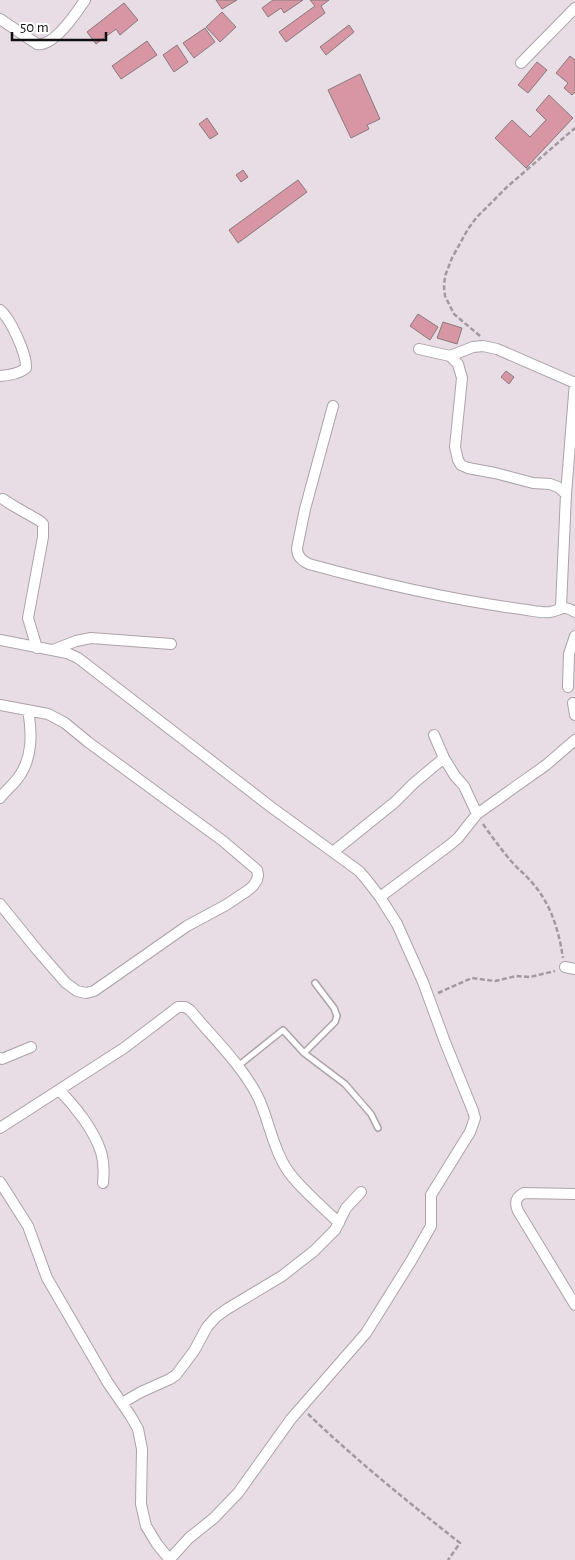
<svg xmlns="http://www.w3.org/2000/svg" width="575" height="1560" viewBox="0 0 575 1560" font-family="'Alegreya Sans',sans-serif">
  <rect width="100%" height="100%" fill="#e8dde4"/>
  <path fill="#d895a4" stroke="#867a7d" d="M216 0H237L222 9Z
    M273 0H303L284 13 281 8 268 17 262 8Z
    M310 0H329L321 6 325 13 286 42 279 32 315 6Z
    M124 3 138 20 120 35 116 29 96 44 87 32Z
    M222 12 236 27 220 42 206 27Z
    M349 25 354 32 326 55 320 47Z
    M205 28 215 42 194 58 183 43Z
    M147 41 157 55 121 79 112 66Z
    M177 45 188 62 174 72 163 55Z
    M570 56 575 60V92L572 95 564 88 568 83 556 73Z
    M537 62 547 70 528 93 518 85Z
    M360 74 380 119 367 125 369 129 351 138 328 90Z
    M549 95 573 118 526 168 495 138 512 120 530 137 546 120 536 110Z
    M207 118 218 134 210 139 199 124Z
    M243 170 248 177 241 182 236 175Z
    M298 180 307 192 238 243 229 230Z
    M418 314 438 327 430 340 410 326Z
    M443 322 462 328 457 344 437 338Z
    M506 371 514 377 509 384 501 377Z"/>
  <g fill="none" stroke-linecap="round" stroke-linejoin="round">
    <g stroke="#aca2a8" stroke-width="8">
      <path id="service" d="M304 1053 335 1022 337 1016 334 1008 315 983
        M238 1066 283 1030 304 1053 345 1084 371 1114 378 1128"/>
    </g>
    <g stroke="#aca2a8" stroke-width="12">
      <path id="minor" d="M0 19 37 44C54 47 77 12 85 0
        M521 63 575 8
        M0 310C10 318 27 354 26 368 19 374 9 375 0 376
        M419 349 450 356 458 364 462 378 455 447 458 460 461 465 468 468 495 473 533 483 550 484 558 487 566 494
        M450 356 473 347 483 346 497 349 575 383
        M333 406 305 509 297 548C297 556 302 561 309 564 381 584 453 600 527 610 534 611 543 613 550 612 562 610 562 604 575 612
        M3 499 12 505 40 521 43 524V537L28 618 37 648
        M561 607 566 494 575 382
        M0 640 67 653 78 658 271 807 359 871 366 879 380 897 397 924 423 982 445 1042 473 1111 475 1118 470 1132 431 1195V1226L411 1261 366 1333 291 1419 238 1493 214 1518 189 1538 169 1560
        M53 650 76 641 91 638 171 644
        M568 687 569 654 575 636
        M573 703 575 715
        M0 705 48 714 65 723 88 742 223 841 257 870 258 875 257 880 253 886 247 891 226 905 187 926 94 991 86 993 77 991 66 983 38 951 0 904
        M434 735 444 758 455 776 464 786 477 814
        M0 798C5 791 13 785 18 778 33 758 32 733 28 710
        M333 852 395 802 414 783 444 758
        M380 897 451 844 458 838 477 814 546 765 575 740
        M565 967 575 969
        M0 1058 2 1059 31 1047
        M59 1090C75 1106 94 1130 101 1152 104 1162 104 1173 103 1183
        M0 1128 124 1048 178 1007H185L190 1010C213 1038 242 1065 258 1097 269 1120 272 1146 286 1168 298 1187 323 1207 339 1223
        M0 1182 28 1226 47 1278 108 1383 130 1415 138 1429 142 1449 141 1504 146 1526 157 1544 170 1560
        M575 1194 524 1193C516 1197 514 1202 518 1211L575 1305
        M122 1403 141 1392 170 1379 176 1375 194 1351 207 1327 216 1317 227 1309 282 1276 314 1251 335 1230 346 1208 361 1192"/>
    </g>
    <path stroke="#a2999f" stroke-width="2.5" stroke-dasharray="5 2.5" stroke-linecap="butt" d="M480 336 454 314 445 296 444 287 445 276 452 258 468 229 477 217 507 187 575 128
      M483 824C492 837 501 849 511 861 519 870 528 877 535 886 552 907 559 932 563 958
      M438 993 472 978 495 981 516 976 530 977 555 971
      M308 1414C356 1460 408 1502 460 1543L448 1560"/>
    <use href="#service" stroke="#fff" stroke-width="5"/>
    <use href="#minor" stroke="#fff" stroke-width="10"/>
  </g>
  <path d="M12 32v8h94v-8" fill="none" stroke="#120f11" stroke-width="2.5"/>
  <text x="20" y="32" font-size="15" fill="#120f11" stroke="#ffffff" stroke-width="4" paint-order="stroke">50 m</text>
</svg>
